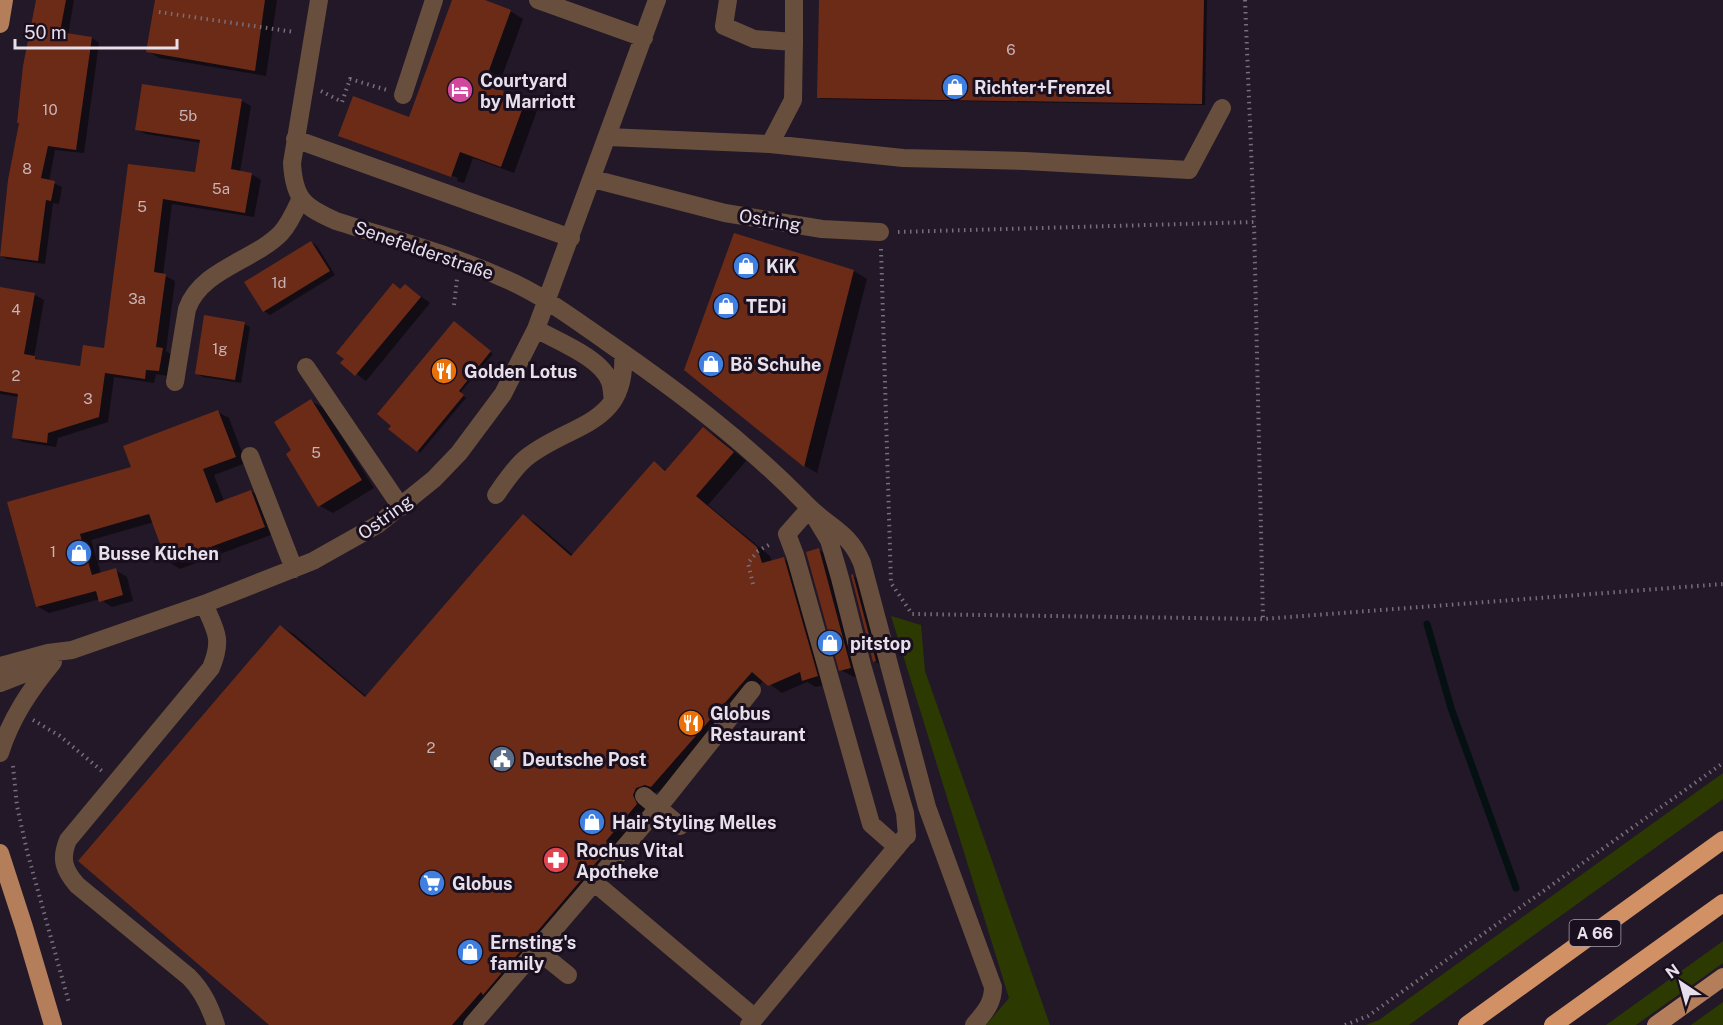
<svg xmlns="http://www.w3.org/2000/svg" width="1723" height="1025" viewBox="0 0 1723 1025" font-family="'Public Sans',sans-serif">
  <rect width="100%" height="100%" fill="#221828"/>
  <path fill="#2c3a02" d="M891 616 921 625 925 671 1050 1025H986L1009 998Z
    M1723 773V799L1409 1025H1366L1379 1020Z
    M1723 941V963L1636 1025H1606Z
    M1723 1002V1025H1691Z"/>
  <path fill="#0007" d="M37 0H74L68 35 92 38 99 43 84 153 55 150 49 181 62 187 59 204 53 203 45 264 7 259 0 255Z
    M157 0H277L266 76 159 58 148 51Z
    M454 0H480L510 11 523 19 497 90 525 101 538 108 514 173 473 158 464 183 457 181 458 178 352 139V142L340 135 410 119Z
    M820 0H1207L1205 105 821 99 818 97Z
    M242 101 251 106 240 172 251 174 261 180 254 217 172 204 163 275 175 281 166 351 172 355 168 376 156 374 154 383 114 377 108 422 58 438 56 447 23 442 13 437 19 397 0 394V288L35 295 44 300 34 357 42 362 82 368 105 350 129 166 196 174 201 143 146 134 136 129Z
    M311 242 317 246 335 275 270 315 264 311Z
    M854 271 867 279 817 473 805 466 686 370Z
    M406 286 430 303 366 381 342 363Z
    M244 324 250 327 241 383 203 377 196 373Z
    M457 324 493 354 460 393 466 398 420 453 418 451Z
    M311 401 324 408 374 488 333 513 320 506 293 451Z
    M218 412 229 418 246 463 214 475 224 501 251 491 262 498 276 533 180 569 169 562 154 522 91 540 101 574 115 570 127 577 133 601 112 607 100 599 49 613 37 606 9 503 133 468Z
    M703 428 716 436 746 461 708 505 770 556 772 562 784 559 797 567 830 684 816 687 807 682 782 693 764 680 665 794 659 791 649 795V812L472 1025H271L281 627 294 634 367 697 523 516 536 523 574 556 654 463 667 471Z
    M819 550 832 557 863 675 854 677 841 670Z
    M853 576 866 583 887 669 874 661Z"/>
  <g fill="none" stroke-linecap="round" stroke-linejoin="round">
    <path stroke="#041012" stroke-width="7" d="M1427 624 1451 708 1516 888"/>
  </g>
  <path fill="#6c2b17" d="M36 0H66L60 32 92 37 76 150 48 146 41 178 55 181 51 201 46 200 38 261 0 256 8 180 19 123H17L23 66Z
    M155 0H265L255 71 146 52Z
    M452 0H485L511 10 484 84 526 99 501 167 460 152 451 177 338 136 353 96 409 117Z
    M819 0H1204L1202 104 817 98Z
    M142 84 242 99 231 169 252 173 245 213 163 199 154 272 166 274 156 347 163 348 159 371 146 370 145 379 105 373 99 417 48 433 47 443 12 438 18 394 0 391V287L35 293 24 354 35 356V359L80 366 83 345 104 348 128 164 195 172 200 140 135 130Z
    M734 233 854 270 804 467 684 370Z
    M311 241 330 271 263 312 244 282Z
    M393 283 400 289 405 284 421 297 355 376 340 363 344 359 336 353Z
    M204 315 245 322 235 380 195 374Z
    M454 321 491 351 459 391 464 395 417 452 388 429 391 426 377 414Z
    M311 399 362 480 318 507 286 454 291 450 274 422Z
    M218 410 236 457 203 469 216 503 251 490 265 527 167 563 149 514 80 534 92 575 116 568 123 595 99 602 96 591 36 607 7 502 131 467 123 446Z
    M703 427 734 452 696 496 757 547 762 563 784 557 818 676 802 681 800 672 768 686 752 672 651 787 645 785 636 788 633 795 637 804 606 841 611 845 483 995 481 992 452 1025H269L78 861 280 625 365 697 523 514 571 556 654 461 665 471Z
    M819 548 851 668 839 671 806 552Z
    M853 574 876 661 873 662 851 575Z"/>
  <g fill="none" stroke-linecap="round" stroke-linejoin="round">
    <path stroke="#776e7c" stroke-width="4" stroke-dasharray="1.5 4.5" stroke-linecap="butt" d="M1245 0 1254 222
      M159 12 294 32
      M321 91 342 102 350 79 387 90
      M898 232 1254 222 1263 619
      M881 249 891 583 912 614 1263 619 1723 584
      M454 305 457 279
      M753 584 748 563 758 551 772 543
      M33 720 60 736 102 771
      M13 766 17 806 27 851 69 1003
      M1345 1025 1368 1016 1723 763"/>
    <path stroke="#684e3c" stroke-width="18" d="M319 0 292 163C294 199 304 207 336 221 392 239 450 254 503 278 541 294 574 319 607 342 678 391 747 443 807 505 829 528 849 531 862 563L927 807 993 987C993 1004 984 1013 974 1025
      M538 0 644 38
      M794 42V0
      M403 95 434 0
      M608 137 770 144 793 100 794 42 754 39 724 26 728 0
      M295 139 571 238
      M770 144 903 158 1025 161 1189 170 1222 108
      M593 179 725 213 822 229 880 232
      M536 329C557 341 602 358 610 382 612 387 612 395 613 401
      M306 367 401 507
      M175 382 187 309C201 269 254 261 281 233 290 223 295 211 300 200
      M250 456 294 569
      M496 495C505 482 514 468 526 458 569 423 628 427 623 353
      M810 508 787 534 795 555 871 824 897 847
      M815 517 829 540 840 578 862 665 905 813 907 836
      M204 604C216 631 223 639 211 668L68 840C60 859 64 870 77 885L189 977C203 991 210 1007 216 1025
      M0 666 48 653 72 650 204 604 313 561 377 525 434 479 459 453 503 394 536 329 657 0
      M0 683 51 663
      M0 753C11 718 30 690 53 662
      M644 796 680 826
      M595 883 755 1018
      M537 950 568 975
      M472 1025 658 808 752 690
      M749 1025 905 837"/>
    <path stroke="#b37e59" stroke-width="18" d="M0 24 4 0
      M0 853 24 927 53 1025
      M1656 1025 1723 977"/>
    <path stroke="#d19164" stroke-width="18" d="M1467 1025 1723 840
      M1553 1025 1723 903"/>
  </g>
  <defs>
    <g id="shop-disc" transform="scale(1.35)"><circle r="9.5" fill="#3f7fe0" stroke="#190f1e"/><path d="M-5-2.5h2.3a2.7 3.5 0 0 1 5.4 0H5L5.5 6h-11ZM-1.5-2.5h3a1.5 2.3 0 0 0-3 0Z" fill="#fff"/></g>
    <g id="hotel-disc" transform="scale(1.35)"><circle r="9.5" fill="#d1479c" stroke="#190f1e"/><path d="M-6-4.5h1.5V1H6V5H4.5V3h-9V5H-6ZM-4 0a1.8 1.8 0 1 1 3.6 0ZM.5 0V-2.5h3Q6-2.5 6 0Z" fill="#fff"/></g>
    <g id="restaurant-disc" transform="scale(1.35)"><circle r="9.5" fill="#e8710a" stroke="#190f1e"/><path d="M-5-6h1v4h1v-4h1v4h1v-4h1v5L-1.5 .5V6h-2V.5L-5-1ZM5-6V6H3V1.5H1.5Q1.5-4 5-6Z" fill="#fff"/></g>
    <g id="civic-disc" transform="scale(1.35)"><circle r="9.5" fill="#5c6f8a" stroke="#190f1e"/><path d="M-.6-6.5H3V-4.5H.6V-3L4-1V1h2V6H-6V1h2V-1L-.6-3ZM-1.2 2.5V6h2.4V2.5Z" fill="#fff"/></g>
    <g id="pharmacy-disc" transform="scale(1.35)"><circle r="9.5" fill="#e0444e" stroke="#190f1e"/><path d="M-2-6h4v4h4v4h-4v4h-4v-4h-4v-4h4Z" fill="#fff"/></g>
    <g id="supermarket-disc" transform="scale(1.35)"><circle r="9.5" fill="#3f7fe0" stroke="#190f1e"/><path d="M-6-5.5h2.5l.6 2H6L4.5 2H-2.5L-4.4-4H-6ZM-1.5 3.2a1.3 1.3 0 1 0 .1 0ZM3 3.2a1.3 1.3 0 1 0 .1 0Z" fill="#fff"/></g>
  </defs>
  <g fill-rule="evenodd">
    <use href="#shop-disc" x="955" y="87"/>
    <use href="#hotel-disc" x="460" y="90"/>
    <use href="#shop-disc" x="746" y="266"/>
    <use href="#shop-disc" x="726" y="306"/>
    <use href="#shop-disc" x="711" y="364"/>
    <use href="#restaurant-disc" x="444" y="371"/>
    <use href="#shop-disc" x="79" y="553"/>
    <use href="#shop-disc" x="830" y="643"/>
    <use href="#restaurant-disc" x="691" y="723"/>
    <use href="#civic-disc" x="502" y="759"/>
    <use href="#shop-disc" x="592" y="822"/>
    <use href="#pharmacy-disc" x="556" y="860"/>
    <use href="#supermarket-disc" x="432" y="883"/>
    <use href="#shop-disc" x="470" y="952"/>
  </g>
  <g text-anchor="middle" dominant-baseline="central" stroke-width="6" stroke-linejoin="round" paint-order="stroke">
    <g font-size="15" fill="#c8b3b6">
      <text x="1011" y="49">6</text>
      <text x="50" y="109">10</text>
      <text x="188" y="115">5b</text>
      <text x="27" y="168">8</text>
      <text x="221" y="188">5a</text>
      <text x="142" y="206">5</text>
      <text x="279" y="282">1d</text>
      <text x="137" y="298">3a</text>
      <text x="16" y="309">4</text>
      <text x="220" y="348">1g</text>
      <text x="16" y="375">2</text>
      <text x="88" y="398">3</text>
      <text x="316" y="452">5</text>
      <text x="53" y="551">1</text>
      <text x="431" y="747">2</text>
    </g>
    <rect fill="#190f1e" stroke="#a9a1ae" stroke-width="1.5" x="1569.5" y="920" width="51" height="26" rx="4.5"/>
    <g font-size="16" font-weight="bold" fill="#e7e0eb">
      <text x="1595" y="933">A 66</text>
    </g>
    <g font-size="18" font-weight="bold" fill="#e7e0eb" stroke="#190f1e" text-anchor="start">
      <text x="480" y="80">Courtyard<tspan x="480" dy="21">by Marriott</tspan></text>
      <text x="974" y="87">Richter+Frenzel</text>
      <text x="766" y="266">KiK</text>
      <text x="746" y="306">TEDi</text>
      <text x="730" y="364">Bö Schuhe</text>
      <text x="464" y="371">Golden Lotus</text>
      <text x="98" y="553">Busse Küchen</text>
      <text x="850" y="643">pitstop</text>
      <text x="710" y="713">Globus<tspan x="710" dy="21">Restaurant</tspan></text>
      <text x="522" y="759">Deutsche Post</text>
      <text x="612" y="822">Hair Styling Melles</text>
      <text x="576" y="850">Rochus Vital<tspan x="576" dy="21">Apotheke</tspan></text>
      <text x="452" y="883">Globus</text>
      <text x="490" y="942">Ernsting's<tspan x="490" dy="21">family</tspan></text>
    </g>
    <g font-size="18" fill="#e7e0eb" stroke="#190f1e">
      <text transform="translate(770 220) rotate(9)">Ostring</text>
      <text transform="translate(424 250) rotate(19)">Senefelderstraße</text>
      <text transform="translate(385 517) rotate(-36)">Ostring</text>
    </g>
  </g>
  <g transform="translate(1681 983) rotate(324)" stroke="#190f1e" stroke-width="4.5" paint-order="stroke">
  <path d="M0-4.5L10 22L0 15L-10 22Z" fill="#e7e0eb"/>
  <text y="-9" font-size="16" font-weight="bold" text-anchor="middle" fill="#e7e0eb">N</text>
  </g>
  <path d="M15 39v9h162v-9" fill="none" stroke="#e7e0eb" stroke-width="3"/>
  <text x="24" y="39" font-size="18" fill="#e7e0eb" stroke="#190f1e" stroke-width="4.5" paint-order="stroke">50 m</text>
</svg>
